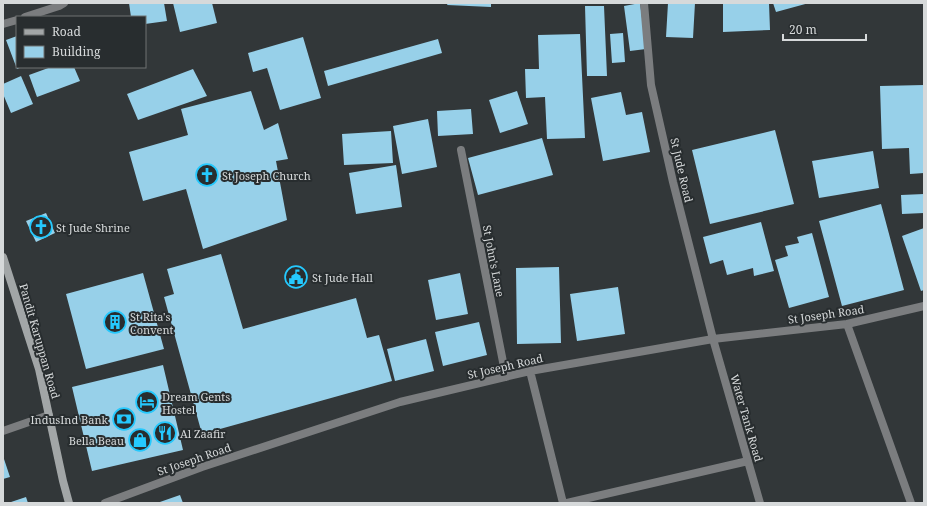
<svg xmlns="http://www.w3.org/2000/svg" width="927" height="506" viewBox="0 0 927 506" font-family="'Noto Serif',serif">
  <rect width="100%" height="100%" fill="#323739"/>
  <path fill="#97d0e9" d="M129 3H164L167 21 145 24V17H131Z
    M173 3H212L217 23 180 32Z
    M448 3H491V7L447 5Z
    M640 3 646 49 630 51 624 6Z
    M668 3H695L693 38 666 37Z
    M723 3H769L770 30 723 32Z
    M773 3H809L776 12Z
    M585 6H604L607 76H587Z
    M623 33 625 62 612 63 610 34Z
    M580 34 585 138 547 139 545 97 526 98 525 69H539L538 35Z
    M17 36V67H22L17 69 6 40Z
    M303 37 321 98 280 110 267 68 253 72 248 53Z
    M438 39 442 53 328 86 324 71Z
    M51 67H74L80 81 37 97 29 75Z
    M193 69 207 96 138 120 127 94Z
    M21 76 33 104 11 113 3 94V84Z
    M924 85V173L910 174 909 148 882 149 880 86Z
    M251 91 264 130 278 123 288 159 276 161 287 220 203 249 186 189 143 201 129 152 188 135 181 109Z
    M517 91 528 124 500 133 489 100Z
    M621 92 626 115 642 112 650 152 603 161 591 98Z
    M471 109 473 134 438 136 437 111Z
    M428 119 437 167 402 174 393 126Z
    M775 130 794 204 710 224 692 150Z
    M391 131 393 163 344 165 342 134Z
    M542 138 553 175 478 195 468 158Z
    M873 151 879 188 819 198 812 161Z
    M396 165 402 207 356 214 349 173Z
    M924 194V213L902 214 901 195Z
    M881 204 904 290 842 306 819 221Z
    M46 213 55 233 36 242 26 221Z
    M761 222 774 271 754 276 753 268 727 275 723 260 710 264 703 237Z
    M924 228V290L921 291 902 236Z
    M812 233 829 297 789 308 775 260 788 256 785 246 799 243 797 237Z
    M221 254 243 329 356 298 367 338 379 335 392 381 202 434 164 297 174 294 167 269Z
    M559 267 561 343 517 344 516 268Z
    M143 273 164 349 86 369 66 294Z
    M460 273 468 314 436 320 428 280Z
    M618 287 625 334 577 341 570 294Z
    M479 322 487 355 443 366 435 332Z
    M426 339 434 371 395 381 387 349Z
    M163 365 183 450 92 471 72 387Z
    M3 456 10 477 3 479Z
    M180 495 183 503H157Z
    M26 497 28 503H8Z"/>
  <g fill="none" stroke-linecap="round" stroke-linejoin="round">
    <path stroke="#7b7d7f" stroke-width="8" d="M644 3 651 85 673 182 713 339 760 503
      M25 17 59 6 64 3
      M3 24 17 20
      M461 150 506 377
      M847 324 911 503
      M530 371 563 503
      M3 431 49 415
      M105 503 202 467 400 402 530 371 713 339 847 324 924 306
      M567 503 748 461"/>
    <path stroke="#a2a6a7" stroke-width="8" d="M3 257 39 369 63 481 69 503"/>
  </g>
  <defs>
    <g id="church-ring" transform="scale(1.15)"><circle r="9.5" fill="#282d2f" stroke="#25c9fe" stroke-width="1.5"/><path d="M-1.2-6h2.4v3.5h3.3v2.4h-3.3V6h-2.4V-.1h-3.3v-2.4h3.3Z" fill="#25c9fe"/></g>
    <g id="civic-ring" transform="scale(1.15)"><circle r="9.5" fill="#282d2f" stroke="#25c9fe" stroke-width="1.5"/><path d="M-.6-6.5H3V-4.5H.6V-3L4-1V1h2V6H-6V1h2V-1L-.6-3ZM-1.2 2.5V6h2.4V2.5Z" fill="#25c9fe"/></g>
    <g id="building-ring" transform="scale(1.15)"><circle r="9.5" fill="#282d2f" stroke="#25c9fe" stroke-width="1.5"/><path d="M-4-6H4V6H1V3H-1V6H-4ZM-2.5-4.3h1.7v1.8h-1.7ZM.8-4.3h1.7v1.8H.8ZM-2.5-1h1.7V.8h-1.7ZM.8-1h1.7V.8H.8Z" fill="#25c9fe"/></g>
    <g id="hotel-ring" transform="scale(1.15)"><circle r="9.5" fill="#282d2f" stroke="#25c9fe" stroke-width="1.5"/><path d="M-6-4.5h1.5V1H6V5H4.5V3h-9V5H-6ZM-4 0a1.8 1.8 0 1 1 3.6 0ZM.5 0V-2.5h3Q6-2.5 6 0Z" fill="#25c9fe"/></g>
    <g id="bank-ring" transform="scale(1.15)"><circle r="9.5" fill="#282d2f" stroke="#25c9fe" stroke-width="1.5"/><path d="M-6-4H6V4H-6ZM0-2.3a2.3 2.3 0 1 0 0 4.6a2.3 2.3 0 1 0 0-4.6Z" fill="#25c9fe"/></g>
    <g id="restaurant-ring" transform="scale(1.15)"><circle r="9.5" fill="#282d2f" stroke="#25c9fe" stroke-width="1.5"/><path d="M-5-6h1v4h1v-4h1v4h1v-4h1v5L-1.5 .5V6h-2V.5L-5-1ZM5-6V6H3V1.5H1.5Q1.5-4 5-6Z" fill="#25c9fe"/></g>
    <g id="shop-ring" transform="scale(1.15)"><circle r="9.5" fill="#282d2f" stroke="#25c9fe" stroke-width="1.5"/><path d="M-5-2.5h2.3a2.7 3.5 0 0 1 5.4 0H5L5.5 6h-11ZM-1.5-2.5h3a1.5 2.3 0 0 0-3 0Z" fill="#25c9fe"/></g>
  </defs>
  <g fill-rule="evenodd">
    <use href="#church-ring" x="207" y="175"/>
    <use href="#church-ring" x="41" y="227"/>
    <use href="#civic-ring" x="296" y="277"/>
    <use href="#building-ring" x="115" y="322"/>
    <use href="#hotel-ring" x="147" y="402"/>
    <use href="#bank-ring" x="124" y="419"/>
    <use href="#restaurant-ring" x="165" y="433"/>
    <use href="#shop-ring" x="140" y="440"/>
  </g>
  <g text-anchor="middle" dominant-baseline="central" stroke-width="4" stroke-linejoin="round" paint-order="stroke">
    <g font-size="11" fill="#d6d9da" stroke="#282d2f">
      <text transform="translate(682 170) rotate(77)">St Jude Road</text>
      <text transform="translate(494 261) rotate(79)">St John's Lane</text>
      <text transform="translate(826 314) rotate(-8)">St Joseph Road</text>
      <text transform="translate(40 341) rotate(74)">Pandit Karuppan Road</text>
      <text transform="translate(505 366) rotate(-13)">St Joseph Road</text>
      <text transform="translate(747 418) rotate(74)">Water Tank Road</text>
      <text transform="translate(194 459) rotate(-19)">St Joseph Road</text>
    </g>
    <g font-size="11" fill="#d6d9da" stroke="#282d2f" text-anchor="start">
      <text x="222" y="175">St Joseph Church</text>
      <text x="56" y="227">St Jude Shrine</text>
      <text x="312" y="277">St Jude Hall</text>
      <text x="130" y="316">St Rita's<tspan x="130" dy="13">Convent</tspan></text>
      <text x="162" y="396">Dream Gents<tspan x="162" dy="13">Hostel</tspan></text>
      <text x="108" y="419" text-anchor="end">IndusInd Bank</text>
      <text x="180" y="433">Al Zaafir</text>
      <text x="124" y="440" text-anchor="end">Bella Beau</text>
    </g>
  </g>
  <rect width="927" height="506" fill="none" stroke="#d6d9da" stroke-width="8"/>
  <rect x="16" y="16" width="130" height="52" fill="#282d2f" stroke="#6e7273"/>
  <rect x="24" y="29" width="20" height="6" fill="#a2a6a7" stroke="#6e7273"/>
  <text x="52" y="36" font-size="12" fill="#d6d9da">Road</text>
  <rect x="24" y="46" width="20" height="12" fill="#97d0e9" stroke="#6e7273"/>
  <text x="52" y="56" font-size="12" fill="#d6d9da">Building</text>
  <path d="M783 34v6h83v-6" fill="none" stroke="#d6d9da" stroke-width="2"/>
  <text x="789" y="34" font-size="12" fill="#d6d9da" stroke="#282d2f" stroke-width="3" paint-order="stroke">20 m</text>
</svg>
